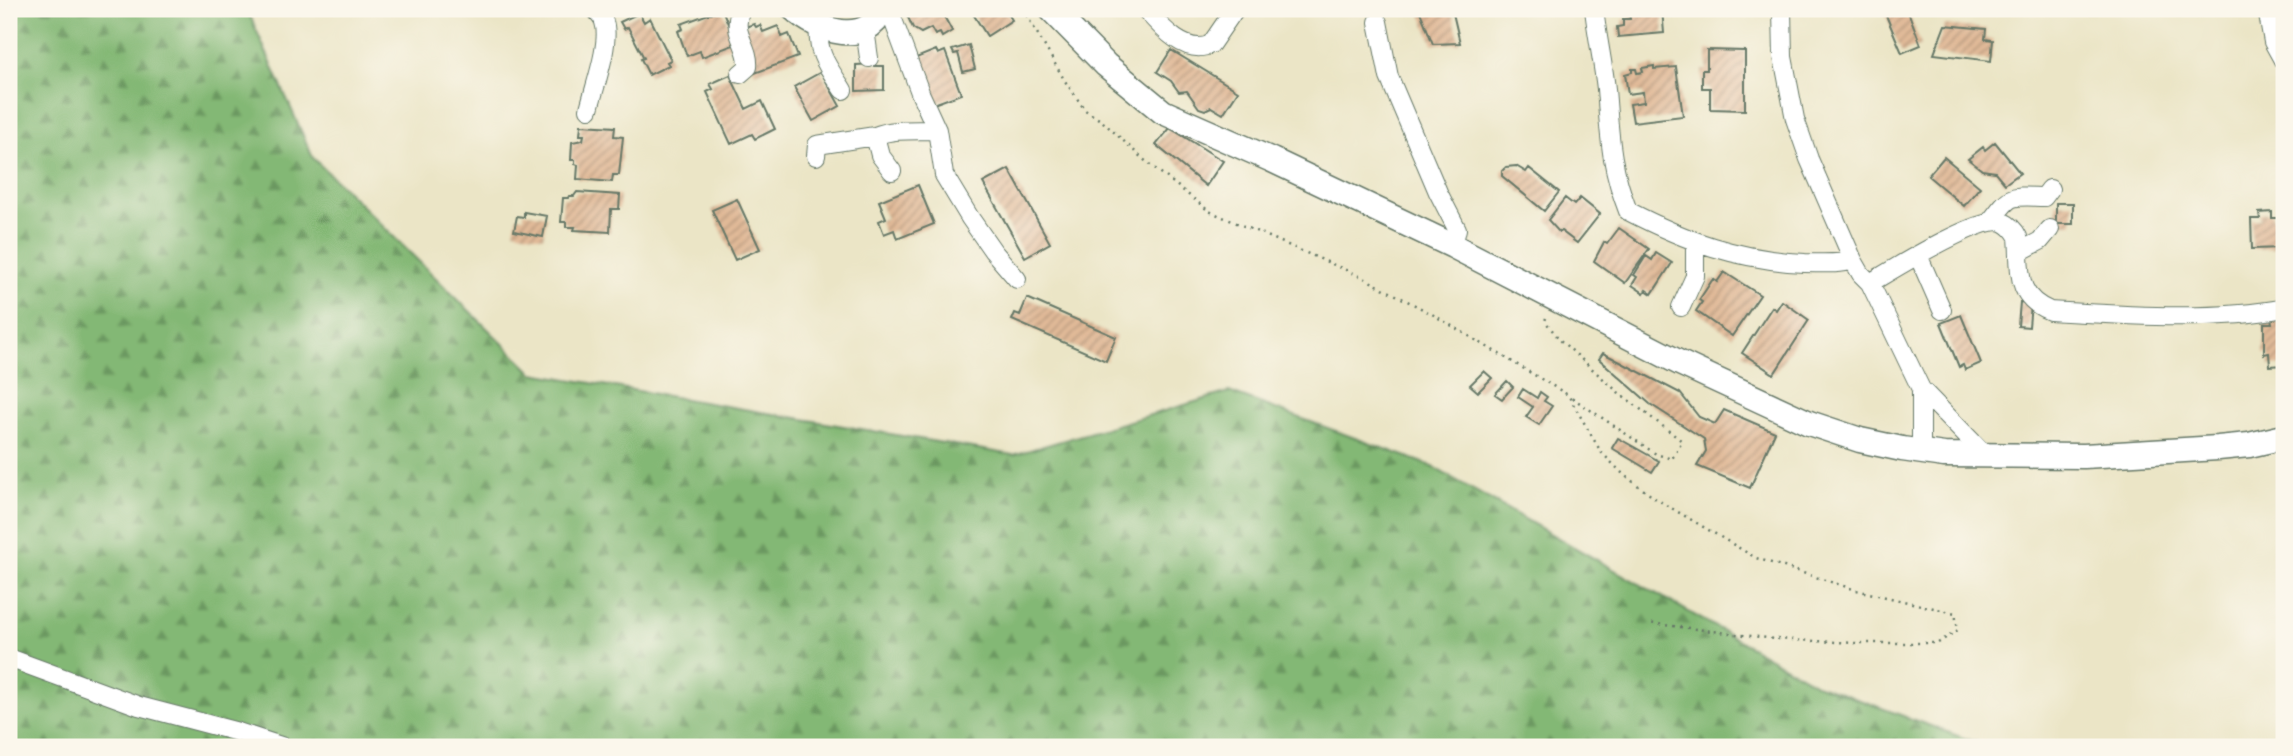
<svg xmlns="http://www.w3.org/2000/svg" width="2293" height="756" viewBox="0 0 2293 756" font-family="'Shantell Sans',sans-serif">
  <defs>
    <pattern id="forest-firs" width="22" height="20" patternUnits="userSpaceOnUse" patternTransform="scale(1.75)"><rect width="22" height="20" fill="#83b874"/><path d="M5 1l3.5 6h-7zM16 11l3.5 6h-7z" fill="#6b9760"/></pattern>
    <pattern id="building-hatch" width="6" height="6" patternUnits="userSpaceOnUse" patternTransform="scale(1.75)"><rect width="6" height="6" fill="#e1ba98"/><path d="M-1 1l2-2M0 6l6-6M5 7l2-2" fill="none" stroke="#b6987d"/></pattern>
  </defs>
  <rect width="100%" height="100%" fill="#fbf7ec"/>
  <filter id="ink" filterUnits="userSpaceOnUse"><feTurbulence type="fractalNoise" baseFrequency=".0143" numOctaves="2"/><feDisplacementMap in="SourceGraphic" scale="14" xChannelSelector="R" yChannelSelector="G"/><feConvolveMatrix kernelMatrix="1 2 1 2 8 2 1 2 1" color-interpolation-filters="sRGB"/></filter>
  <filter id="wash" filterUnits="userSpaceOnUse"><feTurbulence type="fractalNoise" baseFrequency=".00686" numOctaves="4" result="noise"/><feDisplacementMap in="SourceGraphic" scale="28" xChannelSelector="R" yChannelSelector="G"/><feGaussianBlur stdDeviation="1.57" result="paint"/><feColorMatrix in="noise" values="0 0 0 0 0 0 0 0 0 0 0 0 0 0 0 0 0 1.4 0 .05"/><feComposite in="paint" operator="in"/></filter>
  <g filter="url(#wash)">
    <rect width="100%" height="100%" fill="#ebe5c6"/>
    <path fill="url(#forest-firs)" stroke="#517a54" stroke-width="2" d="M9 9H247L313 158 533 373 1013 455 1229 392 1429 465 1816 684 1988 747H9Z"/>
    <g id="blocks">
      <path fill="url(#building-hatch)" d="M722 9 736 44 702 57 700 51 687 56 678 31 683 29 681 24Z
        M904 9H940L952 31 942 37 940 33 935 35 931 28 921 33 913 28Z
        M970 9H1005L1012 20 987 36Z
        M1419 9H1452L1460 43 1433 44Z
        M1621 9H1662L1664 33 1618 37 1617 27 1623 26V19H1630L1629 13 1622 14Z
        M1890 9H1907L1921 45 1902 53 1885 13 1891 11Z
        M639 13 644 22 650 18 671 60 667 62 669 65 649 75 641 59 644 58 628 27 624 29 620 22Z
        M754 24 756 27 760 25 763 32 778 26 782 37 789 34 798 57 755 73 743 41 745 27Z
        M1945 25 1986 29 1985 39 1993 40 1991 61 1934 54Z
        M969 45 975 69 963 72 958 53 954 54 952 50Z
        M936 50 938 54 945 51 961 94 931 105 916 58Z
        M1171 50 1238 91 1223 114 1211 107 1205 110 1199 108 1187 91 1179 92 1171 81 1157 72Z
        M1707 50 1745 51V110L1710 109V88H1702V70H1707Z
        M875 64V66H884V90L856 91V65Z
        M1654 66V69L1676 67 1683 116 1633 122 1630 104 1644 102 1643 92 1628 94 1625 74 1632 72V69H1636L1637 73 1643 72 1642 68Z
        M821 72 840 106 813 121 794 87Z
        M730 75 746 109 762 101 775 129 755 139 752 134 731 144 707 92 713 89 710 84Z
        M581 125 615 127 614 136 623 137 619 175H613L612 182 577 179 578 165 575 164V160H571L572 142 583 140 584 135H580Z
        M1170 128 1223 161 1206 186 1156 145Z
        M1995 142 2020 173 2005 184 1995 172 1982 170 1968 159 1983 147 1985 150Z
        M1944 157 1980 187 1964 206 1928 176Z
        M1516 166 1526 172 1529 168 1559 192 1544 211 1502 176V171L1506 167Z
        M1009 169 1050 243 1025 257 983 183Z
        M918 185 934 224 897 239 894 230 884 234 879 221 886 218 879 201Z
        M577 192 620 195 619 209H611L610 232 574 230 575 227H566V222H561L563 198H568L569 196H574Z
        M1565 198 1574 205 1580 198 1600 214 1577 243 1561 231 1559 232 1548 220Z
        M737 199 760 249 735 260 712 210Z
        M2056 203H2073V224H2056Z
        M524 212 547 216 543 237 514 231 517 216 524 217Z
        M2272 212V218H2284V248L2252 249 2251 219H2260L2259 213Z
        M1619 228 1649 249 1625 283 1594 261 1604 242 1607 244Z
        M1656 253 1672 263 1652 294 1646 290 1644 293 1632 285 1637 277 1634 275 1646 256 1652 260Z
        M1724 272 1760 295 1732 336 1696 311 1702 302 1699 300 1713 279 1717 282Z
        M1027 298 1116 337 1106 361 1012 320 1015 313 1020 315Z
        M1782 301 1809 320 1774 374 1742 353 1772 307 1776 310Z
        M2020 302 2031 303 2029 327 2018 326Z
        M1961 315 1981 363 1965 370 1963 365 1959 367 1941 323Z
        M2271 318H2282L2284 320V365L2270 366 2269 353 2264 354V323H2272Z
        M1603 353 1680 393 1699 417 1715 424 1724 410 1775 432 1750 488 1697 466 1706 451 1704 439 1650 404 1599 359Z
        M1484 371 1492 378 1478 392 1470 385Z
        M1507 381 1513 387 1502 399 1495 394Z
        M1523 389 1537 398 1540 392 1547 397 1544 401 1552 406 1539 425 1526 417 1533 407 1518 397Z
        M1618 438 1659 461 1652 472 1612 448Z"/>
    </g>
  </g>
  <g filter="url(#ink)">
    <use href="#blocks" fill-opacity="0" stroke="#667867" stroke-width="2"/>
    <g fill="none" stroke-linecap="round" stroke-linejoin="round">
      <g stroke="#667867" stroke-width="20">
        <path id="street" d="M889 9 921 95 937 130 944 175 970 218 993 251 1017 279
          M1145 9C1160 26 1186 57 1211 44L1235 9
          M1594 9C1597 36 1603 62 1606 89 1610 137 1610 165 1628 211 1686 241 1738 260 1805 263 1821 263 1838 265 1853 260
          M1782 9 1783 57 1795 119 1809 159 1853 260 1861 274 1870 283 1921 389 1985 455
          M2267 9 2273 42 2284 62
          M1378 22 1389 77 1438 192 1457 229 1453 246
          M819 26C816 54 829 68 843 90
          M865 29 869 58
          M740 74 748 67C750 45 730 34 741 9
          M589 109C594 88 611 42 604 22 603 17 598 13 595 9
          M816 156 817 145 875 136
          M892 171 880 155 875 136C894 128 917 131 937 130
          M1990 222C2012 193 2009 196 2044 197L2050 189
          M2019 252 2040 241 2050 229
          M1918 255 1942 310
          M1870 283C1892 270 1980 215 2003 222 2010 225 2015 231 2018 237 2021 270 2014 296 2050 311 2121 315 2215 322 2284 308
          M1681 307 1695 276V241
          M1921 389V451
          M9 658 139 706 238 732 284 747"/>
      </g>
      <g stroke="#667867" stroke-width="27">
        <path id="secondary" d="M794 9C818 31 866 48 883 9
          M1051 9 1106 65 1163 112 1272 160 1453 246 1680 363 1809 423 1860 440 1902 449 1944 455 2084 456 2218 448 2249 445 2284 437"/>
      </g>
      <path stroke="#667867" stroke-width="2.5" stroke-dasharray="2 5" stroke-linecap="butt" d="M1023 9 1065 81 1085 110 1102 121 1143 159 1209 211 1362 277 1432 314 1568 395 1601 452 1624 475 1656 499 1756 558 1856 590 1955 613 1958 630 1938 643H1856L1775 639 1649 623
        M1546 318 1545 321 1560 340 1618 392 1682 441 1672 459 1656 454 1571 397
        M201 747 207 741"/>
      <use href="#street" stroke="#fff" stroke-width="18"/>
      <use href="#secondary" stroke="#fff" stroke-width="24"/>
    </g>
  </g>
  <rect width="2293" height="756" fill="none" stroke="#fbf7ec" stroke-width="35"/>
</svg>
